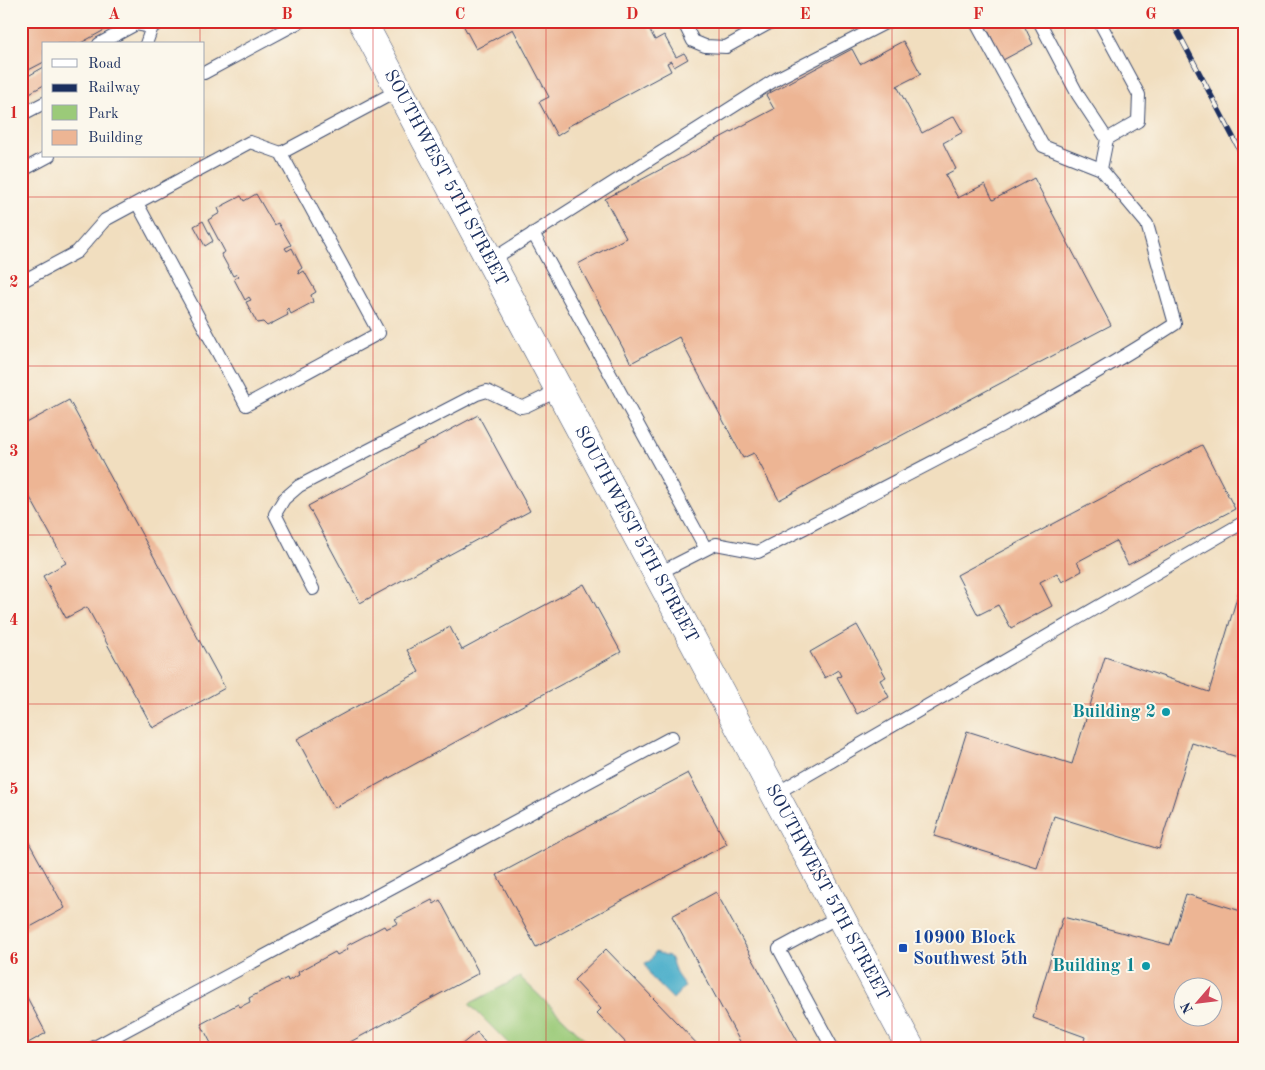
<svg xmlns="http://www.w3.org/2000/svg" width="1265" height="1070" viewBox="0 0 1265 1070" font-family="'Old Standard TT',serif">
  <rect width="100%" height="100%" fill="#fbf7ec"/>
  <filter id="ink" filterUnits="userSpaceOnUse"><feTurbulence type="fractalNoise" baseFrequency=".02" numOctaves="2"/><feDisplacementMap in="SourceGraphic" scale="10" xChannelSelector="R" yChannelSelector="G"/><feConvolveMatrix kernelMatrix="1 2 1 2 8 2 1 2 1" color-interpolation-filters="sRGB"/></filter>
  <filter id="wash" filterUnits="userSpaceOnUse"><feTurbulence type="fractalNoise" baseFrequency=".0096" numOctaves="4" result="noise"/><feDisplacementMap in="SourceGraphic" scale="20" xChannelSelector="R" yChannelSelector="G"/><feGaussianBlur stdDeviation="1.12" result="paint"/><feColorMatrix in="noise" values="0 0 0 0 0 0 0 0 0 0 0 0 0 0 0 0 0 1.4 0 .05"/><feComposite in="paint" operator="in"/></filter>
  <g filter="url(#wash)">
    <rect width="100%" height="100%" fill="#f1debf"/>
    <path fill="#9bca79" stroke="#5b7c6c" d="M520 977 595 1049H514L469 1004Z"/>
    <path fill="#4bafca" stroke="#336f94" d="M655 952 669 956 671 959 677 975 685 986 673 999 651 977 645 963 650 961Z"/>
    <g id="blocks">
      <path fill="#edb594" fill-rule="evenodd" d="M21 21H121L79 44H44V62L21 74Z
        M461 21H645L655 40 664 35 676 57 684 53 688 59 674 67 671 61 667 63 671 71 567 127 568 129 557 136 539 102 549 97 513 29 476 49Z
        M983 21H1022L1033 44 1003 60Z
        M903 41 921 74 897 86 922 133 954 116 963 132 943 143 956 169 945 175 958 198 985 184 993 200 1034 178 1111 325 779 500 754 453 743 458 679 337 631 363 578 264 626 238 605 199 774 109 766 95 852 49 860 64Z
        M44 67V85L26 95 21 85V80Z
        M256 194 274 225 278 223 291 245 285 248 287 251 292 248 302 268 298 271 299 274 304 271 316 292 311 295 313 302 291 314 288 308 286 310 288 315 267 326 263 322 257 323 246 302 251 300 249 297 245 300 234 279 239 276 237 274 233 276 221 254 225 252 208 220 220 213 218 208 241 196 244 201Z
        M203 221 213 241 205 246 194 226Z
        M69 400 225 688 153 728 87 607 66 618 43 576 66 563 21 481V426Z
        M478 415 530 511 360 603 308 506Z
        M1202 445 1235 509 1128 565 1116 541 1077 562 1082 571 1062 582 1057 573 1040 582 1052 606 1011 628 998 605 978 615 957 575Z
        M584 584 621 652 334 808 297 739 419 672 407 650 450 627 462 650Z
        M1241 584 1244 585V759L1192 743 1159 849 1054 816 1037 868 934 836 967 731 1072 764 1105 657 1209 692Z
        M857 625 886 677 880 680 889 697 857 714 837 677 841 676 838 670 825 678 810 652Z
        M688 773 727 844 536 947 497 875Z
        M21 828 65 908 21 932Z
        M716 892 802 1049H744L672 916Z
        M1186 894 1244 912V1049H1082L1085 1037 1033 1018 1063 917 1170 945ZM1182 988H1212V1018H1182Z
        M432 900 434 904 440 900 479 973 337 1049H214L201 1024 238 1004 240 1007 250 1002 249 998 287 978 288 981 299 975 298 972 335 952 337 955 348 949 346 946 384 926 386 929 398 923 395 919Z
        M606 949 702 1049H632L597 1013 601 1009 574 980Z
        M21 986 46 1033 21 1047Z
        M477 1032 490 1049H456Z"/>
    </g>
  </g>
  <g filter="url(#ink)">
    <use href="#blocks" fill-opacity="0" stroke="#3b496d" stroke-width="1"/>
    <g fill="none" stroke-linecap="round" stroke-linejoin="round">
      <g stroke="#3b496d" stroke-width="14">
        <path id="service" d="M683 21 693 41 705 46 726 47 773 21
          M1039 21 1078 95 1107 139
          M1099 21 1139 95 1138 121 1107 139 1101 169
          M99 44 136 24 152 27 163 21
          M146 44 152 27
          M204 73 301 21
          M21 115 44 103
          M281 153 399 90
          M21 171 49 156
          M533 233 706 549
          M490 261 778 78 889 21
          M21 282 77 252 105 220 250 142 281 153 379 333 246 405 137 203
          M657 574 716 544 758 552C898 479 1042 410 1175 324L1147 224 1101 169 1043 146 975 21
          M313 589 275 514 284 499 299 486 477 394 487 391 521 407 526 406 559 390
          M775 794 1244 522
          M91 1049 672 737
          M833 1049 779 949 840 916"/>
      </g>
      <g stroke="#3b496d" stroke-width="29">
        <g id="tertiary">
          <path id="s1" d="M362 21 911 1049"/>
        </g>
      </g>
      <use href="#service" stroke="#fff" stroke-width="12"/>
      <use href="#tertiary" stroke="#fff" stroke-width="28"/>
      <g stroke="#1b2f5e" stroke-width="5.5">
        <path id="rail" d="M1172 21 1244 158"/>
      </g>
      <use href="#rail" stroke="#fbf7ec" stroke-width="4" stroke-dasharray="11" stroke-linecap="butt"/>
    </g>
  </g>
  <path fill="none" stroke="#d62828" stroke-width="1" stroke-opacity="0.55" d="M200 21V44M373 21V1049M546 21V1049M719 21V1049M892 21V1049M1065 21V1049M200 156V1049M21 197H1244M21 366H1244M21 535H1244M21 704H1244M21 873H1244"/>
  <g fill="#0f9aa8" stroke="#fbf7ec" stroke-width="2">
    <circle cx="1166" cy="712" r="5"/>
    <circle cx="1146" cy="966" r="5"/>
  </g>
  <rect fill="#1a4fb4" stroke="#fbf7ec" stroke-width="2" x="898" y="943" width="10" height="10" rx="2.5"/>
  <g text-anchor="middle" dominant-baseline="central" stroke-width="4" stroke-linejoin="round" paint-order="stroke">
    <g font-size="18" fill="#1b2f5e" stroke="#fbf7ec">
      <text stroke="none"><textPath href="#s1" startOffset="178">SOUTHWEST 5TH STREET</textPath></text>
      <text stroke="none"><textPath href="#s1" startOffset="582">SOUTHWEST 5TH STREET</textPath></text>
      <text stroke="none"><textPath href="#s1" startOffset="988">SOUTHWEST 5TH STREET</textPath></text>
    </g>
    <g font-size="18" font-weight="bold" fill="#0d838f" stroke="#fbf7ec" text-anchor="end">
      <text x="1156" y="712">Building 2</text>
      <text x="1136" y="966">Building 1</text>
    </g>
    <g font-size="18" font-weight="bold" fill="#164399" stroke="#fbf7ec" text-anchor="start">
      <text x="913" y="938">10900 Block<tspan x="913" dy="21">Southwest 5th</tspan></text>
    </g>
  </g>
  <rect width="1265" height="1070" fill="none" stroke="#fbf7ec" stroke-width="55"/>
  <rect x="42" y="42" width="162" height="115" fill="#fbf7ec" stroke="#a1a7b3"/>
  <rect x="52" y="59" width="25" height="8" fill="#ffffff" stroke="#a1a7b3"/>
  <text x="88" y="68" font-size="15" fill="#1b2f5e">Road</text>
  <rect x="52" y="84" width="25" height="8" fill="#1b2f5e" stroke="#a1a7b3"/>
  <text x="88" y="92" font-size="15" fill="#1b2f5e">Railway</text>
  <rect x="52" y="105" width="25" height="15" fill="#9bca79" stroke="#a1a7b3"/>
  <text x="88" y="118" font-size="15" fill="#1b2f5e">Park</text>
  <rect x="52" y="130" width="25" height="15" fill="#edb594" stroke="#a1a7b3"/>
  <text x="88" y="142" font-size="15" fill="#1b2f5e">Building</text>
  <g transform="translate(1198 1002) rotate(242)"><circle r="24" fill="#fbf7ec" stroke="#a1a7b3"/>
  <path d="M0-4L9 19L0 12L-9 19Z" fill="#d1495b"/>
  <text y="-8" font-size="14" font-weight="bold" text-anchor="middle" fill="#1b2f5e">N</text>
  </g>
  <rect x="28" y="28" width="1210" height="1014" fill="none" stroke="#d62828" stroke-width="2"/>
  <g font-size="16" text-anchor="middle" font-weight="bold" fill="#d62828">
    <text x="114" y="19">A</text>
    <text x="287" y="19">B</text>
    <text x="460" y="19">C</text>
    <text x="632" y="19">D</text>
    <text x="805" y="19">E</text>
    <text x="978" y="19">F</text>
    <text x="1151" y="19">G</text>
    <text x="14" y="118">1</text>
    <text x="14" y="287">2</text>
    <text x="14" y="456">3</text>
    <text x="14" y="625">4</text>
    <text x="14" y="794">5</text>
    <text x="14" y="964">6</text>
  </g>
</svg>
